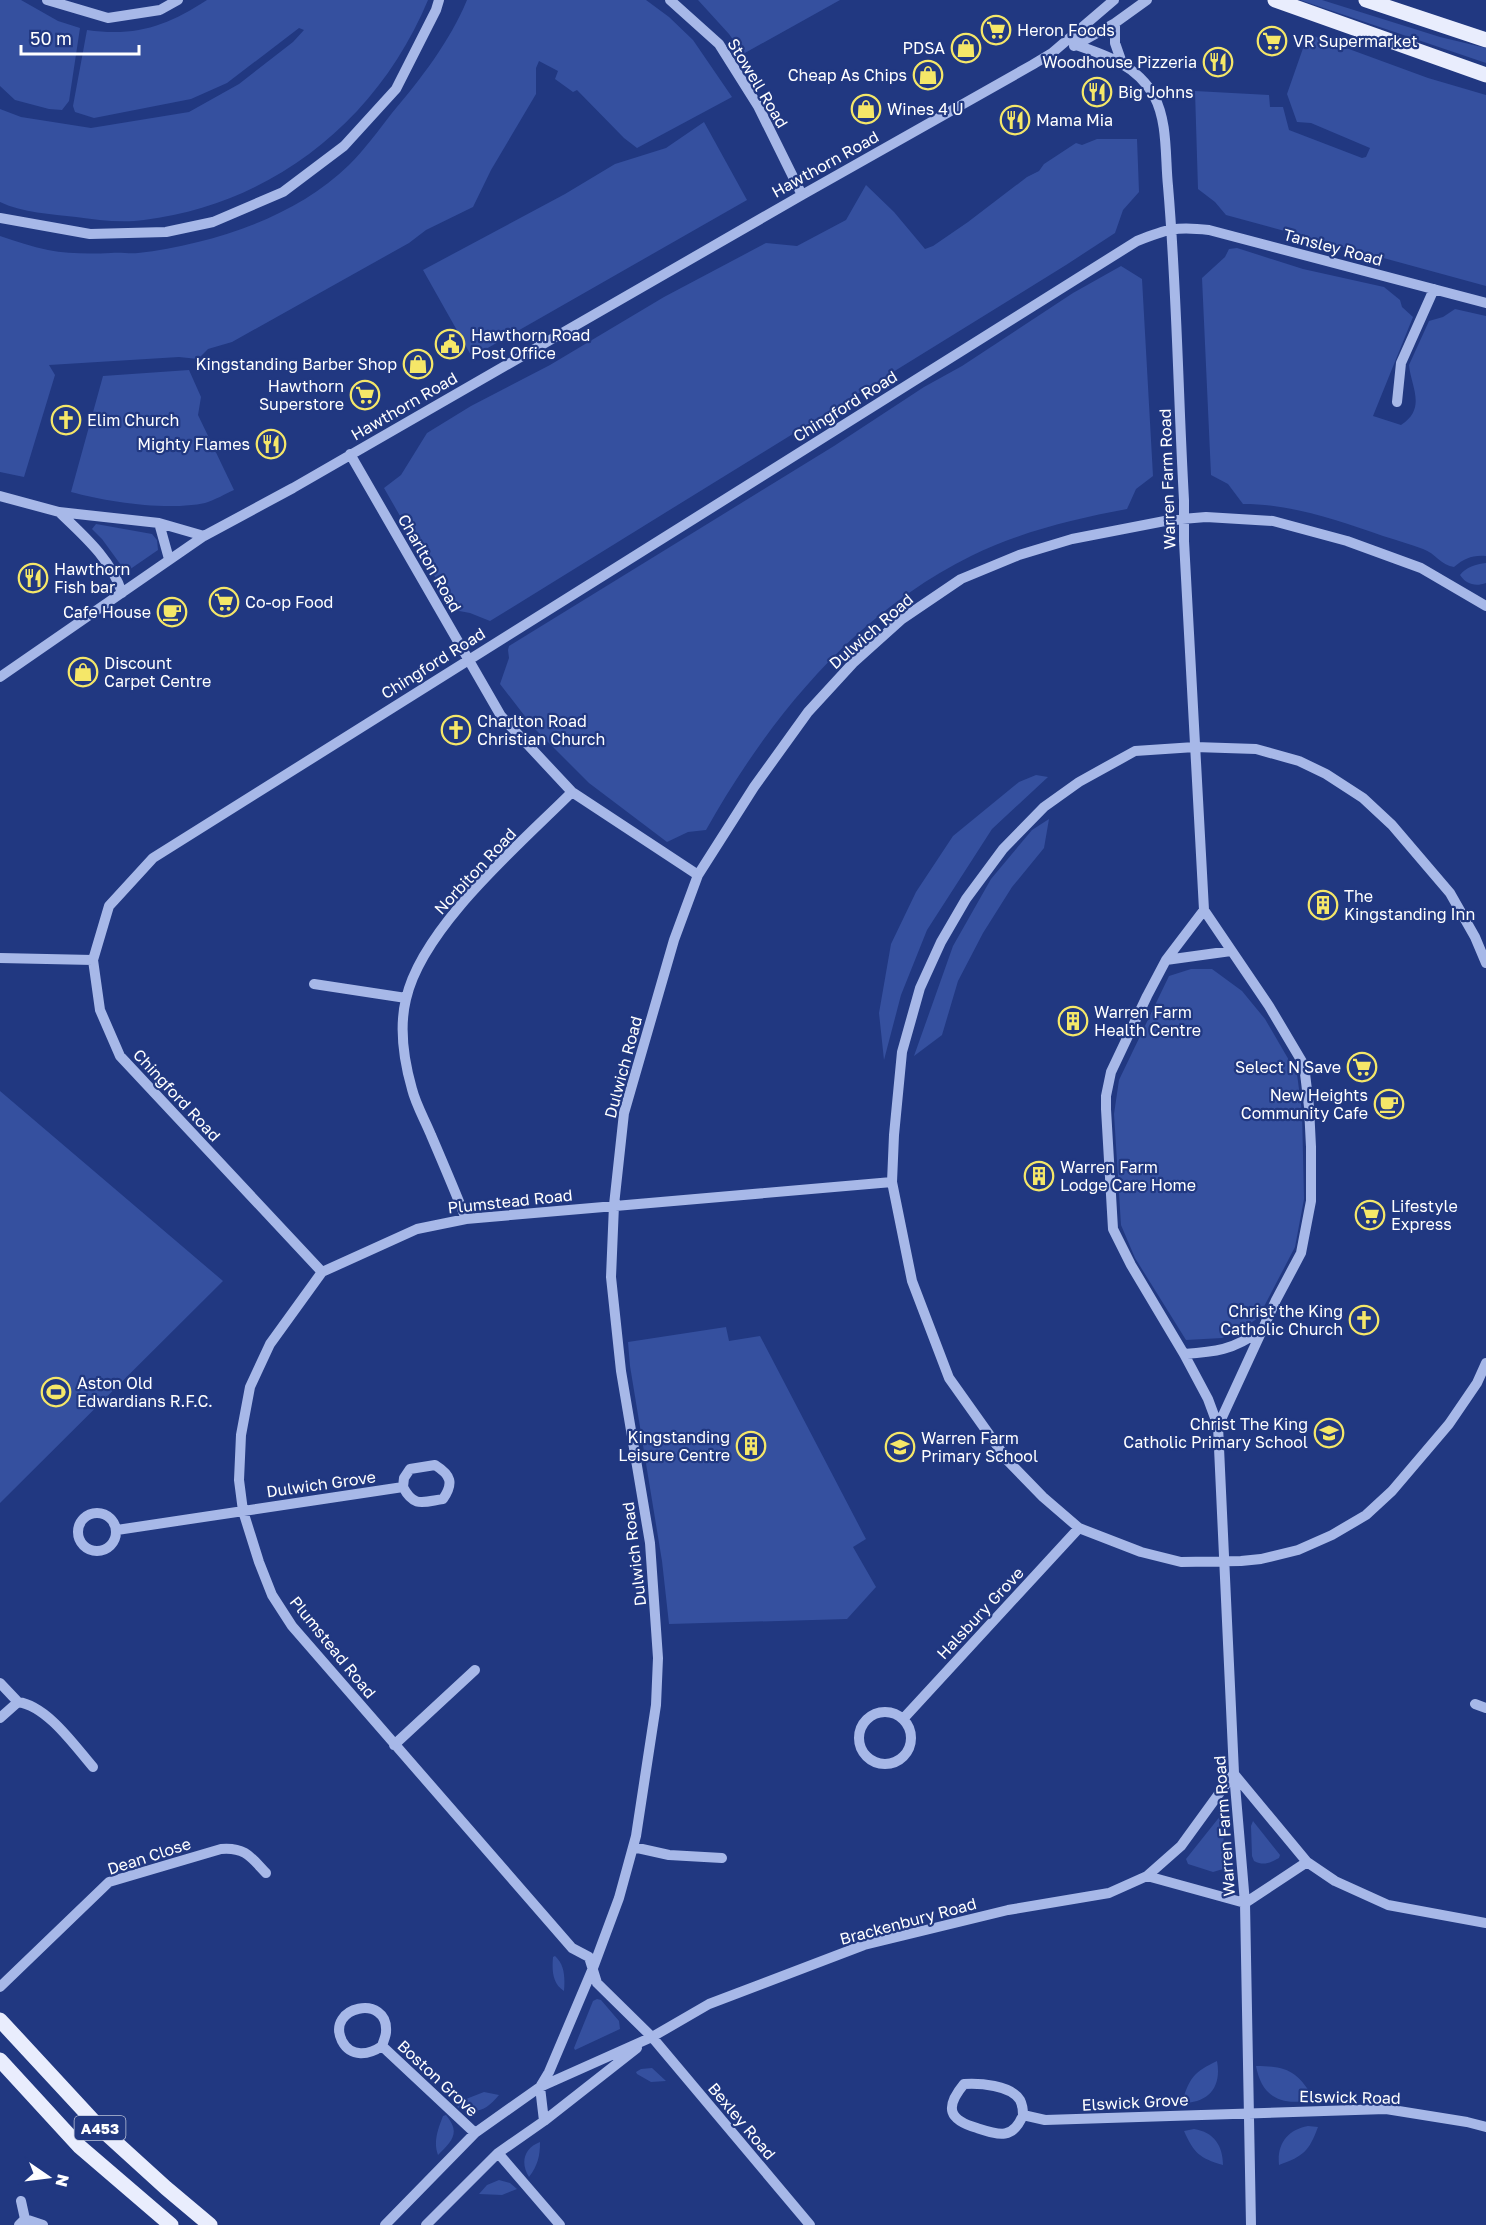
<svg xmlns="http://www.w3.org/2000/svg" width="1486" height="2225" viewBox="0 0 1486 2225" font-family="'Golos Text',sans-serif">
  <rect width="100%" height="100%" fill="#213881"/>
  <path fill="#35509f" d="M0 0H21L58 21 80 28 69 101 62 110 49 109 15 100 0 86Z
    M207 0H428C378 120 273 204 144 220 122 223 97 220 76 217 51 214 23 213 0 202V109L21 117 91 128 189 112 239 84 293 42 304 30 299 28 227 83 191 99 94 118 75 112 73 106 87 30C136 37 167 26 207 0Z
    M467 0H646L669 17 693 40 732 97 637 148 624 138 577 90 573 92 555 79 558 71 539 61 536 68V94L491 170 473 207 426 230 409 243 232 342 208 349 198 359 179 357 49 365 55 375 24 477 0 472V236C16 241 32 247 48 250 68 254 90 254 111 253 120 252 130 254 138 253 211 244 295 218 349 165 365 149 378 131 392 113 421 79 450 41 467 0Z
    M698 0H840L743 54 729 34Z
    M1300 0H1322L1440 37 1486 48V63Z
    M1308 34 1428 78 1486 95V286L1226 215 1215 202 1198 189 1195 91 1269 95 1270 107H1283L1289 130 1362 158 1366 157 1370 148 1311 123 1297 122 1287 94Z
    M704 122 747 200 472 357 423 270 565 194 615 164 666 148Z
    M1097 139H1137L1139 192 1123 210 1115 233 1066 265 490 621 470 613 454 610 384 488 401 475 427 433 471 406 550 365 664 297 766 243 797 246 846 220 866 185 894 212 925 249 933 246 968 222 1027 177 1039 171 1044 164 1076 143 1082 145Z
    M1237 248 1303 269 1384 287 1400 300 1402 307 1413 317 1373 416 1401 425C1427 408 1411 387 1409 365L1429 321 1443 317 1455 309 1486 316V556C1472 555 1465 558 1454 567 1442 566 1435 553 1423 549 1410 544 1396 540 1383 536 1337 520 1292 504 1243 504L1228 484 1211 475 1202 278 1225 257 1229 249Z
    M1121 266 1142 279 1153 476 1136 489 1127 509C1073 519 1020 532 971 556 854 614 769 718 706 830L688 832 667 842 589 783 534 728 500 684 509 658 508 650 509 646 834 446 924 387 962 366 1073 293Z
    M189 370 201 397 198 415 234 490C225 494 215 500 205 503 167 511 108 502 71 492L103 376Z
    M96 524 152 534 157 540 158 550 126 572 102 539 92 529Z
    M1486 563V583C1475 587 1466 584 1460 575 1466 567 1476 564 1486 563Z
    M1036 775 1048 777 992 829 927 930 901 995 884 1060 879 1013 891 944 916 892 953 836 1019 782Z
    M1049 819 1044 848 1012 887 983 933 958 981 942 1035 914 1056 953 946 991 879 1032 830Z
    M1191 969H1212L1242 991 1265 1019 1297 1074 1302 1112 1304 1199 1295 1247 1258 1318 1243 1328 1222 1338 1186 1340 1135 1258 1121 1225 1114 1114 1119 1080 1169 976Z
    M0 1091 223 1281 0 1503Z
    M726 1327 729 1341 760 1336 866 1539 853 1547 876 1587 847 1619 669 1624 662 1561 630 1366 628 1342Z
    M1221 1815 1224 1816 1223 1869 1213 1872 1188 1864 1186 1859Z
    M1253 1821 1280 1855 1279 1858C1269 1863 1264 1866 1254 1861L1252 1856 1251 1826Z
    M555 1956C565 1965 565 1978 564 1991 552 1983 552 1970 553 1957Z
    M597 1999 601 2000 619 2021 620 2029 575 2050 574 2048 593 2001Z
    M1217 2061C1222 2088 1208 2103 1182 2103 1189 2078 1194 2072 1217 2061Z
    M1256 2066C1288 2066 1298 2072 1314 2099 1284 2107 1262 2099 1256 2066Z
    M652 2068 666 2081 651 2082 637 2074 636 2072 641 2069Z
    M484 2092 499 2095C487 2110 475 2116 457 2107L466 2099Z
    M446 2115C461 2133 452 2141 438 2155 433 2142 438 2129 443 2116Z
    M1308 2126 1318 2127C1309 2151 1304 2156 1279 2165 1277 2144 1287 2130 1308 2126Z
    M1194 2129C1214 2132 1223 2146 1223 2165 1199 2158 1194 2153 1184 2131Z
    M540 2142C540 2156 538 2165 529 2177 520 2163 524 2148 540 2142Z
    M499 2180 510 2183 517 2189 502 2195 479 2194 487 2185Z"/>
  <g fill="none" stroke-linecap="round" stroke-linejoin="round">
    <path stroke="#a7b8e8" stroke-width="10" d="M47 0 108 18 160 10 178 0
      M670 0 719 44 758 106 802 195
      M1115 23V43L1122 63
      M1074 35 1076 45C1106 55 1138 66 1154 96 1168 122 1165 157 1168 186 1177 290 1178 395 1184 500V541L1204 910 1269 1006 1304 1065 1309 1107 1311 1147V1201L1301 1253 1276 1300 1218 1426
      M1074 46 1115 23 1147 0
      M0 218 90 234 166 232 213 222 283 192 344 146 396 89 436 10 439 0
      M1397 402 1401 363 1434 289
      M350 454 501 716 572 792 698 875
      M0 496 59 512 159 523 204 536
      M59 512C84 536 111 559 122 593
      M159 523 169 559
      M0 677 204 536 293 488 802 195 1032 65 1052 53 1114 0
      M1204 910 1166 960 1147 996 1111 1072 1106 1096V1109L1113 1229 1131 1265 1184 1354 1208 1399 1218 1426 1234 1773 1245 1903 1251 2225
      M0 958 93 960
      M1166 960 1231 951
      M1486 963 1475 937 1450 893 1392 825 1363 798 1326 774 1299 761 1256 749 1195 747 1135 751 1079 782 1044 807 1003 849 966 899 941 942 920 988 902 1052 894 1135 892 1182 912 1281 949 1378 1008 1461 1043 1497 1079 1528 1141 1552 1181 1562 1241 1561 1261 1559 1298 1550 1332 1535 1366 1515 1392 1491 1449 1424 1477 1383 1486 1363
      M314 984 406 998
      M466 1219C455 1191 443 1163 431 1135 425 1120 416 1105 412 1089 404 1061 399 1028 406 999 422 927 521 843 572 792
      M322 1272 120 1056 100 1010 93 960 109 906 153 858 1137 241C1167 229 1176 226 1209 230L1486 303
      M1184 1354C1214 1352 1234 1350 1259 1331
      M78 1532a19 19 0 1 1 38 0a19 19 0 1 1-38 0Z
      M117 1530 403 1487C414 1508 423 1502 443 1499 454 1483 451 1475 435 1465L410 1469 404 1478 403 1487
      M0 1683 18 1702
      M1475 1704 1486 1708
      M859 1738a26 26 0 1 1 52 0a26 26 0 1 1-52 0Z
      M0 1718 18 1702C47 1706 74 1745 93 1767
      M903 1719 1079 1528
      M394 1745 475 1670
      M1234 1774 1307 1862 1335 1881 1388 1905 1486 1923
      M633 1847 669 1855 722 1858
      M1147 1876 1245 1903
      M1245 1903 1307 1862
      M0 1987 109 1882 221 1849C245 1847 251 1857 266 1873
      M382 2046C369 2055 351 2058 342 2041 325 2006 389 1993 386 2032 386 2036 383 2042 382 2046L475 2133
      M1023 2115C1013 2140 999 2135 977 2128 949 2120 944 2108 964 2084 979 2083 1011 2085 1020 2100 1022 2104 1023 2110 1023 2115L1045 2120 1386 2109 1467 2122 1486 2127
      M544 2121 540 2087 549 2072 593 1968 619 1898 636 1836 656 1705 658 1658 650 1543 621 1371 611 1277 614 1205 624 1113 674 940 698 875 754 787 808 712 853 663 902 619 961 579 1019 555 1072 539 1170 520 1206 517 1273 521 1347 541 1421 568 1486 606
      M498 2153 560 2225
      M25 2219 43 2225
      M19 2225 25 2219 21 2201
      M385 2225 475 2133 540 2087 652 2037 709 2004 864 1945 1008 1910 1109 1893 1147 1876 1181 1846 1234 1773
      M426 2225 498 2153 544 2121 637 2048
      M810 2225 652 2037 597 1983 589 1957 572 1948 292 1626 272 1595 259 1562 243 1511 239 1480 241 1435 250 1387 270 1344 322 1272 417 1229 466 1219 892 1182"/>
    <path stroke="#e9edfd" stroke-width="15" d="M1275 0 1486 75
      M1366 0 1486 40
      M0 2020 100 2128 166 2188 210 2225
      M0 2060 79 2146 171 2225"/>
  </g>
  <defs>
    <g id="supermarket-ring" transform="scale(1.5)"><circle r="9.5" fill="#213881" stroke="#f5e768" stroke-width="1.5"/><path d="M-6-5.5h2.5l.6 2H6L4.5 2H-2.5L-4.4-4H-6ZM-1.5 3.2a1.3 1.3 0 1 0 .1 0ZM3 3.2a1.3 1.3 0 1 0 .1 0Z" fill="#f5e768"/></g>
    <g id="shop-ring" transform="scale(1.5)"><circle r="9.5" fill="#213881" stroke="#f5e768" stroke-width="1.5"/><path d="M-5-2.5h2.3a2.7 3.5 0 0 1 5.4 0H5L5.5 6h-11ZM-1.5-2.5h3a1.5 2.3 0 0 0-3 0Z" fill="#f5e768"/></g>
    <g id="restaurant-ring" transform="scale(1.5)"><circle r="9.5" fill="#213881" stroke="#f5e768" stroke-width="1.5"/><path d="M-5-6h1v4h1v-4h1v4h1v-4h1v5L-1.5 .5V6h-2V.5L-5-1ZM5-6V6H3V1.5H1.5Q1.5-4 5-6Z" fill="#f5e768"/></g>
    <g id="civic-ring" transform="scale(1.5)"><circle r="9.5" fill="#213881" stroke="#f5e768" stroke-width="1.5"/><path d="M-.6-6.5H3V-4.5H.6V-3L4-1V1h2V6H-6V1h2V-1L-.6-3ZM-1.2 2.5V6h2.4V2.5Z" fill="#f5e768"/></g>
    <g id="church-ring" transform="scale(1.5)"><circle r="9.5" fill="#213881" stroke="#f5e768" stroke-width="1.5"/><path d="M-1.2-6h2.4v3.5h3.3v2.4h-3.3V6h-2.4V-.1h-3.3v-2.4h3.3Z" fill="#f5e768"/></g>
    <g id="cafe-ring" transform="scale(1.5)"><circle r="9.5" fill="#213881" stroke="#f5e768" stroke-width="1.5"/><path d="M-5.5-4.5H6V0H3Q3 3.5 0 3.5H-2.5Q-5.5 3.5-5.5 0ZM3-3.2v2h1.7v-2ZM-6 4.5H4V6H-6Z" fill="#f5e768"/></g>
    <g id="building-ring" transform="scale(1.5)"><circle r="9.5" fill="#213881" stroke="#f5e768" stroke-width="1.5"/><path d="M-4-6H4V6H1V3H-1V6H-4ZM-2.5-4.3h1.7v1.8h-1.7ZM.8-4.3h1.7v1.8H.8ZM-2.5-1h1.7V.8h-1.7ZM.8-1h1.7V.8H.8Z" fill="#f5e768"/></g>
    <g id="stadium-ring" transform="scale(1.5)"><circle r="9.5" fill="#213881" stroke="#f5e768" stroke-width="1.5"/><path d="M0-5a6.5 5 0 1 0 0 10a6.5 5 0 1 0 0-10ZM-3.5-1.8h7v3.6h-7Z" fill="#f5e768"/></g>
    <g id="school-ring" transform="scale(1.5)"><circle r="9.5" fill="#213881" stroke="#f5e768" stroke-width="1.5"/><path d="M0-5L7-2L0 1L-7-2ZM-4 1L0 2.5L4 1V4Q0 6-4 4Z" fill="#f5e768"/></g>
  </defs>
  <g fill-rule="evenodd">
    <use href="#supermarket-ring" x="996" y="30"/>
    <use href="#supermarket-ring" x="1272" y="41"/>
    <use href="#shop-ring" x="966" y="48"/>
    <use href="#restaurant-ring" x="1218" y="62"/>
    <use href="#shop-ring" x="928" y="75"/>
    <use href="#restaurant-ring" x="1097" y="92"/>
    <use href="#shop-ring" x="866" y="109"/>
    <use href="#restaurant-ring" x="1015" y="120"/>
    <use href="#civic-ring" x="450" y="344"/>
    <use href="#shop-ring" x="418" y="364"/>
    <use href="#supermarket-ring" x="365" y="395"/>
    <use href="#church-ring" x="66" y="420"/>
    <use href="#restaurant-ring" x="271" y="444"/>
    <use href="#restaurant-ring" x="33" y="578"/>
    <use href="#supermarket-ring" x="224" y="602"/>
    <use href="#cafe-ring" x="172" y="612"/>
    <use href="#shop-ring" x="83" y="672"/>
    <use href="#church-ring" x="456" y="730"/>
    <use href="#building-ring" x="1323" y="905"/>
    <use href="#building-ring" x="1073" y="1021"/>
    <use href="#supermarket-ring" x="1362" y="1067"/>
    <use href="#cafe-ring" x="1389" y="1104"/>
    <use href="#building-ring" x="1039" y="1176"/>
    <use href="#supermarket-ring" x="1370" y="1215"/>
    <use href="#church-ring" x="1364" y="1320"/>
    <use href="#stadium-ring" x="56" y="1392"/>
    <use href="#school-ring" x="1329" y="1433"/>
    <use href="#building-ring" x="751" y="1446"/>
    <use href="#school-ring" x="900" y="1447"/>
  </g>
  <g text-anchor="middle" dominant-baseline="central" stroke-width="4.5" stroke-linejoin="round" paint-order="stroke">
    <rect fill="#213881" stroke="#bcc3d9" stroke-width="1.5" x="74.5" y="2116" width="51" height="24" rx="4.5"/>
    <g font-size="15" font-weight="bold" fill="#fff">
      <text x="100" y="2128">A453</text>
    </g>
    <g font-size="16" fill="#fff" stroke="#213881" text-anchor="start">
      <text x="1017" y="30">Heron Foods</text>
      <text x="1293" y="41">VR Supermarket</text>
      <text x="945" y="48" text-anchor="end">PDSA</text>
      <text x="1197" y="62" text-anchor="end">Woodhouse Pizzeria</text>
      <text x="907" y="75" text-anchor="end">Cheap As Chips</text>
      <text x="1118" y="92">Big Johns</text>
      <text x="887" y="109">Wines 4 U</text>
      <text x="1036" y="120">Mama Mia</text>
      <text x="471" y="335">Hawthorn Road<tspan x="471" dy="18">Post Office</tspan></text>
      <text x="397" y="364" text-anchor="end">Kingstanding Barber Shop</text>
      <text x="344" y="386" text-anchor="end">Hawthorn<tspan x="344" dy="18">Superstore</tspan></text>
      <text x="87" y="420">Elim Church</text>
      <text x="250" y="444" text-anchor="end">Mighty Flames</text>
      <text x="54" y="569">Hawthorn<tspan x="54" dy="18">Fish bar</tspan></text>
      <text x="245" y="602">Co-op Food</text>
      <text x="151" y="612" text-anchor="end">Cafe House</text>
      <text x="104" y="663">Discount<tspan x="104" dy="18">Carpet Centre</tspan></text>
      <text x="477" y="721">Charlton Road<tspan x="477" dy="18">Christian Church</tspan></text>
      <text x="1344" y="896">The<tspan x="1344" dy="18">Kingstanding Inn</tspan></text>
      <text x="1094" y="1012">Warren Farm<tspan x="1094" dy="18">Health Centre</tspan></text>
      <text x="1341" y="1067" text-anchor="end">Select N Save</text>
      <text x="1368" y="1095" text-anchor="end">New Heights<tspan x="1368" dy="18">Community Cafe</tspan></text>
      <text x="1060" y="1167">Warren Farm<tspan x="1060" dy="18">Lodge Care Home</tspan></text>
      <text x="1391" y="1206">Lifestyle<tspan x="1391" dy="18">Express</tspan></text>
      <text x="1343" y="1311" text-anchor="end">Christ the King<tspan x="1343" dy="18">Catholic Church</tspan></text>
      <text x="77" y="1383">Aston Old<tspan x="77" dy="18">Edwardians R.F.C.</tspan></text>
      <text x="1308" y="1424" text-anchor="end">Christ The King<tspan x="1308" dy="18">Catholic Primary School</tspan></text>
      <text x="730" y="1437" text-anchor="end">Kingstanding<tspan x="730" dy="18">Leisure Centre</tspan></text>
      <text x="921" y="1438">Warren Farm<tspan x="921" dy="18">Primary School</tspan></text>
    </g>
    <g font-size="16" fill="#fff" stroke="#213881">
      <text transform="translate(758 83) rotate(59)">Stowell Road</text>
      <text transform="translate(825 164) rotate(-29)">Hawthorn Road</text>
      <text transform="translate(1333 247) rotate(15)">Tansley Road</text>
      <text transform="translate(404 406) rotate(-30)">Hawthorn Road</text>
      <text transform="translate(845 406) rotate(-32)">Chingford Road</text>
      <text transform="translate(1167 479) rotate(-92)">Warren Farm Road</text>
      <text transform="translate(430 563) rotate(60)">Charlton Road</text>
      <text transform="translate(871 631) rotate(-41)">Dulwich Road</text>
      <text transform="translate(433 663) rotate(-32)">Chingford Road</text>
      <text transform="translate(475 871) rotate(-47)">Norbiton Road</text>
      <text transform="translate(623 1067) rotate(-75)">Dulwich Road</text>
      <text transform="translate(177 1095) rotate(47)">Chingford Road</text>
      <text transform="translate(510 1201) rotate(-6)">Plumstead Road</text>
      <text transform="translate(321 1484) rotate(-8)">Dulwich Grove</text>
      <text transform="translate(634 1554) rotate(-97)">Dulwich Road</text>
      <text transform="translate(980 1613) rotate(-47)">Halsbury Grove</text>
      <text transform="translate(333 1647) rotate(51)">Plumstead Road</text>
      <text transform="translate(1224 1826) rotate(-94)">Warren Farm Road</text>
      <text transform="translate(149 1856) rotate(-18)">Dean Close</text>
      <text transform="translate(908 1921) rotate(-15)">Brackenbury Road</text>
      <text transform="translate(438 2078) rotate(43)">Boston Grove</text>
      <text transform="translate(1350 2097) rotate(1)">Elswick Road</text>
      <text transform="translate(1135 2102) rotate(-3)">Elswick Grove</text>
      <text transform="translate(742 2121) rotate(50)">Bexley Road</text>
    </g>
  </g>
  <g transform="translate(48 2177) rotate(104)" stroke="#213881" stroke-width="4.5" paint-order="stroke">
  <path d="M0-4.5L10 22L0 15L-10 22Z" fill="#ffffff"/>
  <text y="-9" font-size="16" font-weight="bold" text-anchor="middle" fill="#ffffff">N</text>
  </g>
  <path d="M21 45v9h118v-9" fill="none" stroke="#ffffff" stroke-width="3"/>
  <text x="30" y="45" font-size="18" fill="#ffffff" stroke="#213881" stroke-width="4.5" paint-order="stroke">50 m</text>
</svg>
